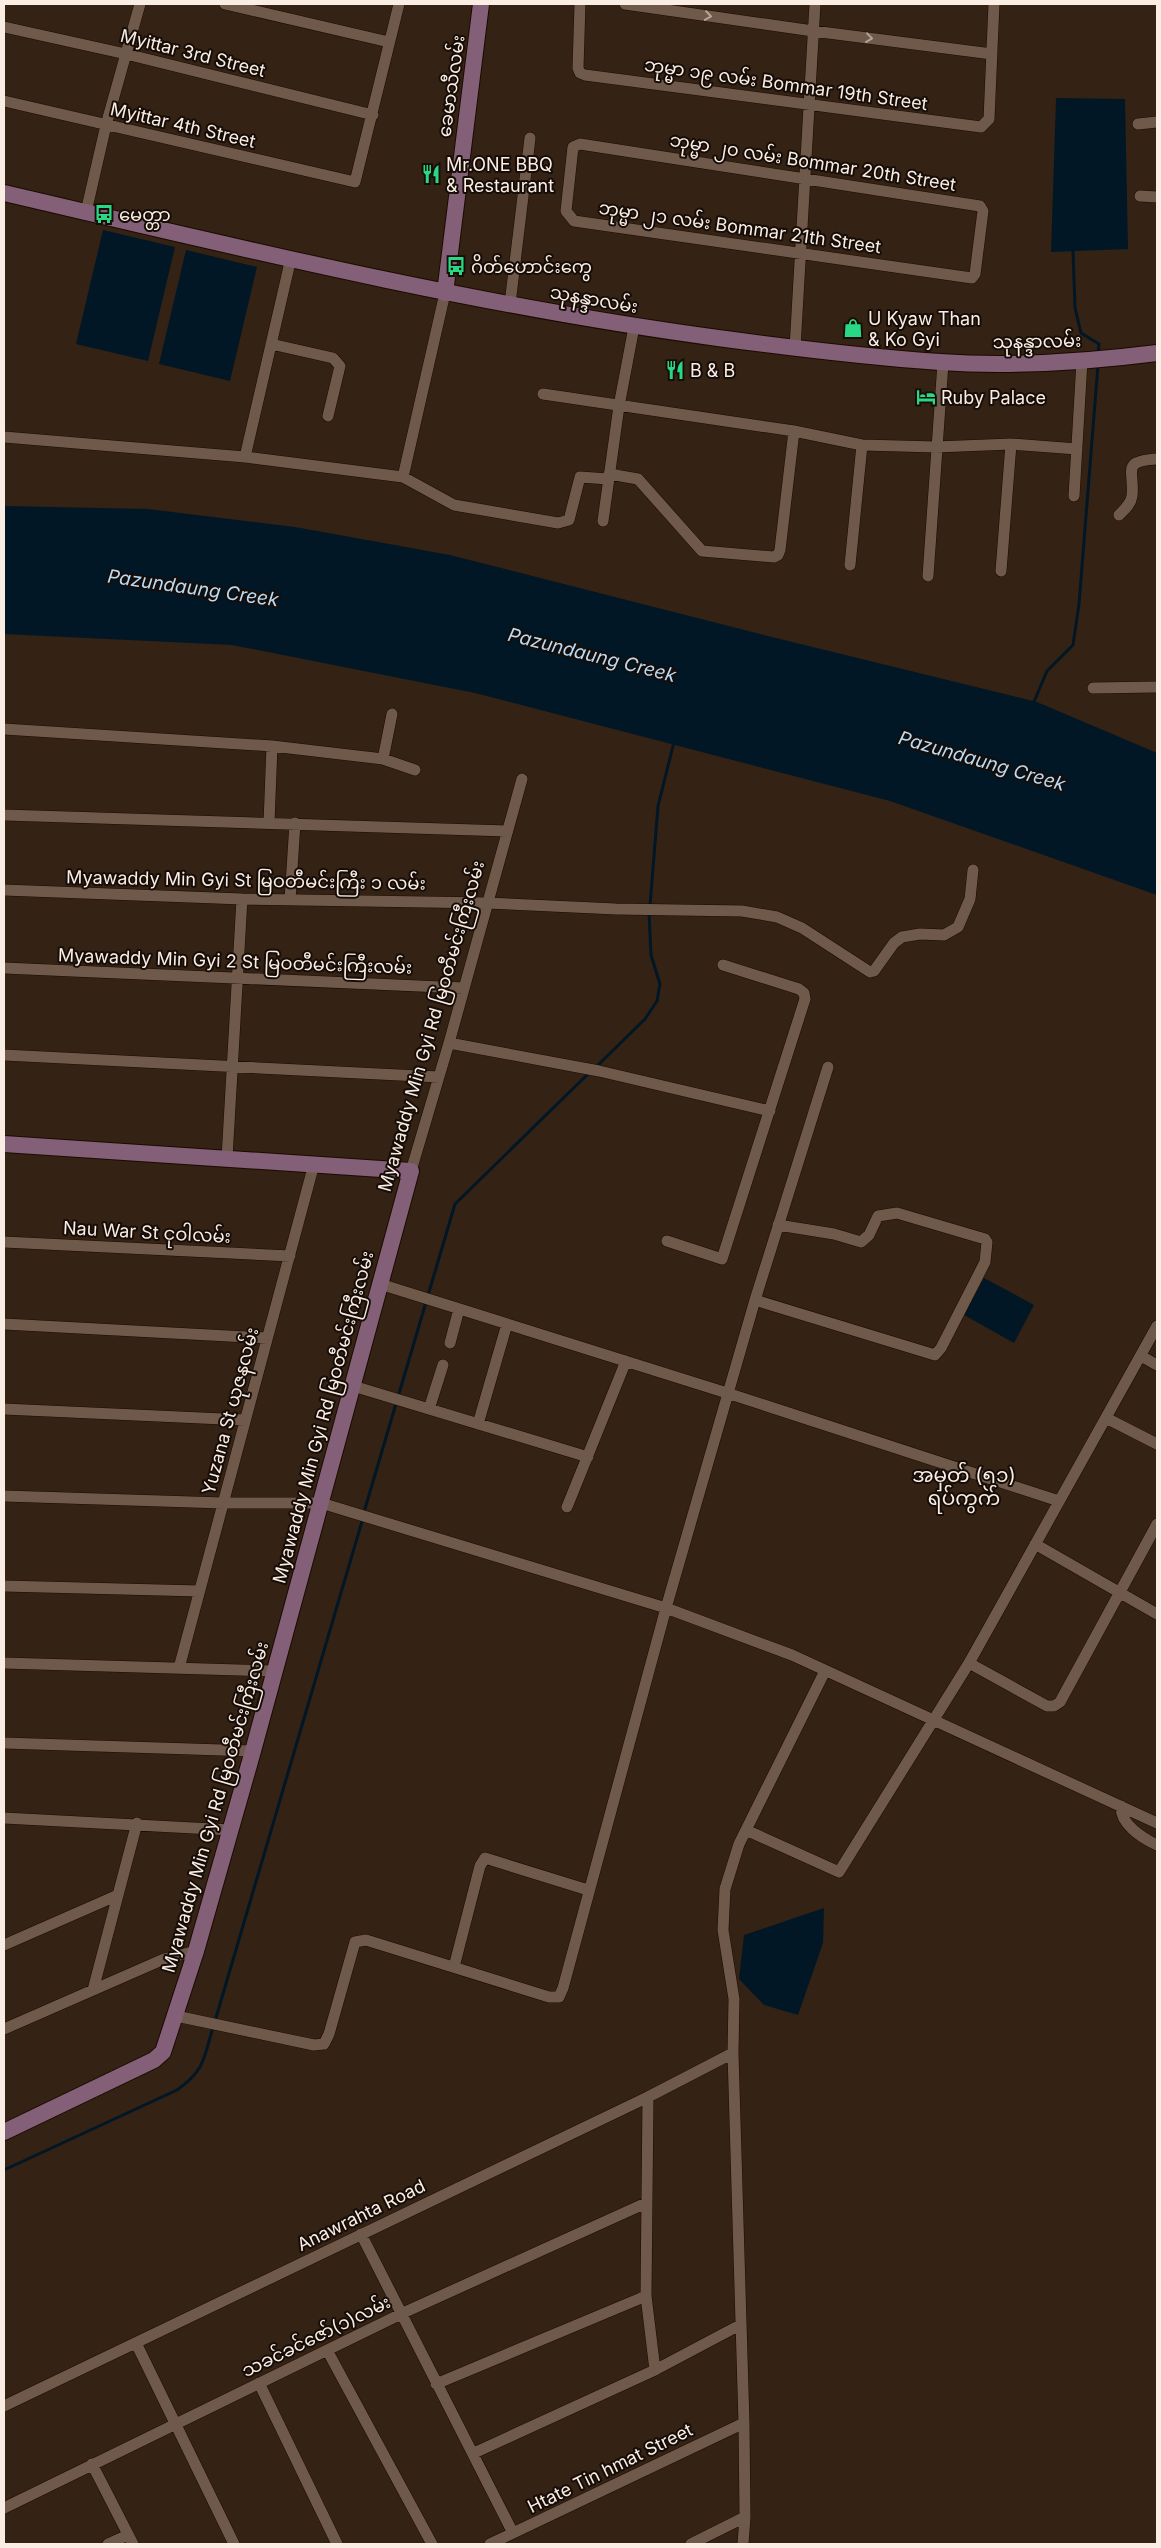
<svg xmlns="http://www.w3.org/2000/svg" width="1161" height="2548" viewBox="0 0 1161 2548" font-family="Inter,'Noto Sans Myanmar',sans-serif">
  <rect width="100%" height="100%" fill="#342214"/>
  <path fill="#021726" d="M1056 98 1125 99 1128 249 1051 252Z
    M103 230 175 247 148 361 76 344Z
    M186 250 257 267 230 381 159 364Z
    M4 506 148 509 295 527 450 555 780 639 1037 702 1157 753V895L890 801 475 693 232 645 4 634Z
    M984 1278 1034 1305 1014 1343 964 1315Z
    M824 1908 823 1943 798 2015 764 2005 739 1979 744 1935Z"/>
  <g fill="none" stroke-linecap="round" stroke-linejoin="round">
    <path stroke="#021726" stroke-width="3" d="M1073 251 1075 308 1081 333 1099 344 1098 354
      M1033 704 1047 671 1073 645 1079 604 1098 365
      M650 906 658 806 674 742
      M596 1067 645 1019 657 1001 660 984 651 955 649 912
      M364 1512 455 1204 589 1073
      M215 2021 363 1518
      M4 2170 177 2090C205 2070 204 2058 213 2027"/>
    <g stroke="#1b0b01" stroke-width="12">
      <path id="street" d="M225 4 389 42
        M580 4 578 68 580 73 585 75 981 127 989 119 994 4
        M625 4 813 31 992 54
        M4 27 126 54 373 115
        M4 101 355 182 399 4
        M1138 124 1157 122
        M580 144 980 206 983 211 975 274 972 278 574 221 566 211 573 147Z
        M1140 196 1157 197
        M86 212 106 125 140 4
        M510 304 530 138
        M271 344 333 358 340 366 328 416
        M795 348 815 4
        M543 394 794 431 862 445 936 447 1011 444 1077 449
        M4 437 245 457 403 477 454 505 558 523 569 520 580 477 608 479
        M245 457 291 258
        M609 474 638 479 702 551 774 557 778 555 780 550 794 431
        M403 477 445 293
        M1074 496 1082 361
        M1119 515C1125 509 1131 504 1132 496 1135 471 1120 461 1157 459
        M603 521 619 406 634 327
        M850 565 862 445
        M1001 571 1011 444
        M928 576 943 363
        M1093 688 1157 687
        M4 729 272 746 269 823
        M272 746 383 759 415 770
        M383 759 392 714
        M4 815 507 831
        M4 890 242 899 487 903 616 909 742 911 777 917 802 928 870 972 874 971 894 943 902 937 920 934 944 935 958 927 970 899 973 870
        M290 900 295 823
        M4 968 464 988
        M449 1043 599 1071 770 1111
        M4 1055 439 1077
        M227 1158 242 899
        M411 1171 449 1043 522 779
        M778 1225 834 1234 861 1242 869 1235 878 1216 897 1213 985 1239 987 1242 985 1262 941 1348 935 1355 755 1300 828 1067
        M667 1241 722 1259 805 999 804 993 799 989 723 965
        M4 1242 290 1256
        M380 1284 727 1393 1059 1501
        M4 1324 267 1338
        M450 1343 459 1309
        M1141 1356 1157 1365
        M353 1386 588 1457
        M4 1409 245 1420
        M429 1409 443 1365
        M1106 1418 1157 1444
        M478 1424 507 1324
        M4 1496 223 1503H321L666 1608 792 1655 1157 1823
        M567 1507 626 1361
        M1035 1544 1157 1614
        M4 1586 199 1591
        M4 1663 275 1671
        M969 1663 1047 1706H1054L1060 1702 1157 1524
        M179 1668 314 1164
        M4 1743 253 1751
        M1121 1806C1120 1824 1142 1838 1157 1845
        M4 1818 231 1830
        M746 1830 839 1872 969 1663 1157 1326
        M4 1945 118 1895 137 1823
        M454 1967 480 1866 485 1858 588 1890
        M93 1990 118 1895
        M176 2016 314 2045 324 2044 329 2034 355 1942 366 1940 549 1997H559L563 1988 666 1608 755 1300
        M4 2029 164 1959 196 1951
        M648 2097 646 2296 655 2370
        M361 2234 513 2533
        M136 2343 234 2544
        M327 2350 432 2544
        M259 2383 337 2544
        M436 2384 646 2296
        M4 2406 648 2097 733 2053
        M474 2453 655 2370 740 2325
        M92 2464 133 2544
        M4 2508 403 2313 646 2203
        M108 2544 128 2535
        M490 2544 744 2423
        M691 2544 745 2517
        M743 2544 745 2517 744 2423 733 2053 734 1999 723 1930 725 1889 739 1844 825 1671"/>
    </g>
    <g stroke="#1b0b01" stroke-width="18">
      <path id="secondary" d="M4 193C239 248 478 306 718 338 792 348 866 357 940 362 1012 367 1086 362 1157 353
        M445 293 481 4
        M4 1144 411 1171 253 1751 196 1951 163 2052 154 2060 4 2132"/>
    </g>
    <use href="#street" stroke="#6f594a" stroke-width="11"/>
    <use href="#secondary" stroke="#836078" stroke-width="16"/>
  </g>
  <defs><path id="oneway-chevron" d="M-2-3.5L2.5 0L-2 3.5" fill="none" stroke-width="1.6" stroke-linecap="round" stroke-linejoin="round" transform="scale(1.25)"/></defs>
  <g stroke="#b4a397">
    <use href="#oneway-chevron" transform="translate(708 16) rotate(8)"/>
    <use href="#oneway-chevron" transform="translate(869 38) rotate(7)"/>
  </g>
  <defs>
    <g id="restaurant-bare" transform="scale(1.5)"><path d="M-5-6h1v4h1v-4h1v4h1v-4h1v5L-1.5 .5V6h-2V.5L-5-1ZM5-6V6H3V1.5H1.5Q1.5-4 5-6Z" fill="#29d885" stroke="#160d08" stroke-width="2.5" paint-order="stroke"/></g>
    <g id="bus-bare" transform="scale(1.5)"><path d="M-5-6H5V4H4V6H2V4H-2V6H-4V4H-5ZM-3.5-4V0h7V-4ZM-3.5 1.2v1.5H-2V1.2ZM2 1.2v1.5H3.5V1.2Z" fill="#29d885" stroke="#160d08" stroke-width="2.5" paint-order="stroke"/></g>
    <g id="shop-bare" transform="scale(1.5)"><path d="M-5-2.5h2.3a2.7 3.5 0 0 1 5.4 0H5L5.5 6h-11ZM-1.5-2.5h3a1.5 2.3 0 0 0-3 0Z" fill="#29d885" stroke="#160d08" stroke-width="2.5" paint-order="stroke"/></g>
    <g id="hotel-bare" transform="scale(1.5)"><path d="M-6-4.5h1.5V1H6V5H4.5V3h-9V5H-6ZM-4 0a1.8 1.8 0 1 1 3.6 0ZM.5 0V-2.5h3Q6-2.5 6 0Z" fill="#29d885" stroke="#160d08" stroke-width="2.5" paint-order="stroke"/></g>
  </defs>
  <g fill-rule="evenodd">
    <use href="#restaurant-bare" x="431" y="174"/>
    <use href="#bus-bare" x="104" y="214"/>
    <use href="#bus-bare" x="456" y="266"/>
    <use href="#shop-bare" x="853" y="328"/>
    <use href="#restaurant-bare" x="675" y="370"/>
    <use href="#hotel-bare" x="926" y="397"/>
  </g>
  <g text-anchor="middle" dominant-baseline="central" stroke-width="4" stroke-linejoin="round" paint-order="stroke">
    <g font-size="18" fill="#faede4" stroke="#160d08">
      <text transform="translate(193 53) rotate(14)">Myittar 3rd Street</text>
      <text transform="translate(786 84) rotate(8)">ဘုမ္မာ ၁၉ လမ်း Bommar 19th Street</text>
      <text transform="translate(451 86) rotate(-82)">ခေမာသီလမ်း</text>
      <text transform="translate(183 125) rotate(13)">Myittar 4th Street</text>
      <text transform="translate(813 162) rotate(9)">ဘုမ္မာ ၂၀ လမ်း Bommar 20th Street</text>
      <text transform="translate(740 227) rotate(8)">ဘုမ္မာ ၂၁ လမ်း Bommar 21th Street</text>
      <text transform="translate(594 299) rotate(10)">သုနန္ဒာလမ်း</text>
      <text transform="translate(1037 341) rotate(-1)">သုနန္ဒာလမ်း</text>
      <text transform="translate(246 880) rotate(1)">Myawaddy Min Gyi St မြဝတီမင်းကြီး ၁ လမ်း</text>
      <text transform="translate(235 961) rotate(2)">Myawaddy Min Gyi 2 St မြဝတီမင်းကြီးလမ်း</text>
      <text transform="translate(431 1026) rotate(-74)">Myawaddy Min Gyi Rd မြဝတီမင်းကြီးလမ်း</text>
      <text transform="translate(147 1232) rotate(3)">Nau War St ငုဝါလမ်း</text>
      <text transform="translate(230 1411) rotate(-75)">Yuzana St ယုဇနလမ်း</text>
      <text transform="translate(323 1417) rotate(-75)">Myawaddy Min Gyi Rd မြဝတီမင်းကြီးလမ်း</text>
      <text transform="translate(215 1807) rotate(-74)">Myawaddy Min Gyi Rd မြဝတီမင်းကြီးလမ်း</text>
      <text transform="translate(361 2215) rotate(-26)">Anawrahta Road</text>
      <text transform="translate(316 2336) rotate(-26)">သခင်ခင်ဇော်(၁)လမ်း</text>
      <text transform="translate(610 2468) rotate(-26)">Htate Tin hmat Street</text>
    </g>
    <g font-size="18" fill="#faede4" stroke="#160d08" text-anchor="start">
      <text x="446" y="164">Mr.ONE BBQ<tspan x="446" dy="21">&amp; Restaurant</tspan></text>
      <text x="119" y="214">မေတ္တာ</text>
      <text x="471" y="266">ဂိတ်ဟောင်းကွေ</text>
      <text x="868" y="318">U Kyaw Than<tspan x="868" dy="21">&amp; Ko Gyi</tspan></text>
      <text x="690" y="370">B &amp; B</text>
      <text x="941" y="397">Ruby Palace</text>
    </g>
    <g font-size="19" font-style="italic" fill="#b8dcf8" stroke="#160d08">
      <text transform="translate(193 588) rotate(8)">Pazundaung Creek</text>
      <text transform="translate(592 655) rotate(14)">Pazundaung Creek</text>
      <text transform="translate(982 761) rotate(16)">Pazundaung Creek</text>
    </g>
    <g font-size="20" fill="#faede4" stroke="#160d08">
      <text x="964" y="1475">အမှတ် (၅၁)<tspan x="964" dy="23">ရပ်ကွက်</tspan></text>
    </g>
  </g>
  <rect width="1161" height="2548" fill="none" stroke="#faede4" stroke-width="10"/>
</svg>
